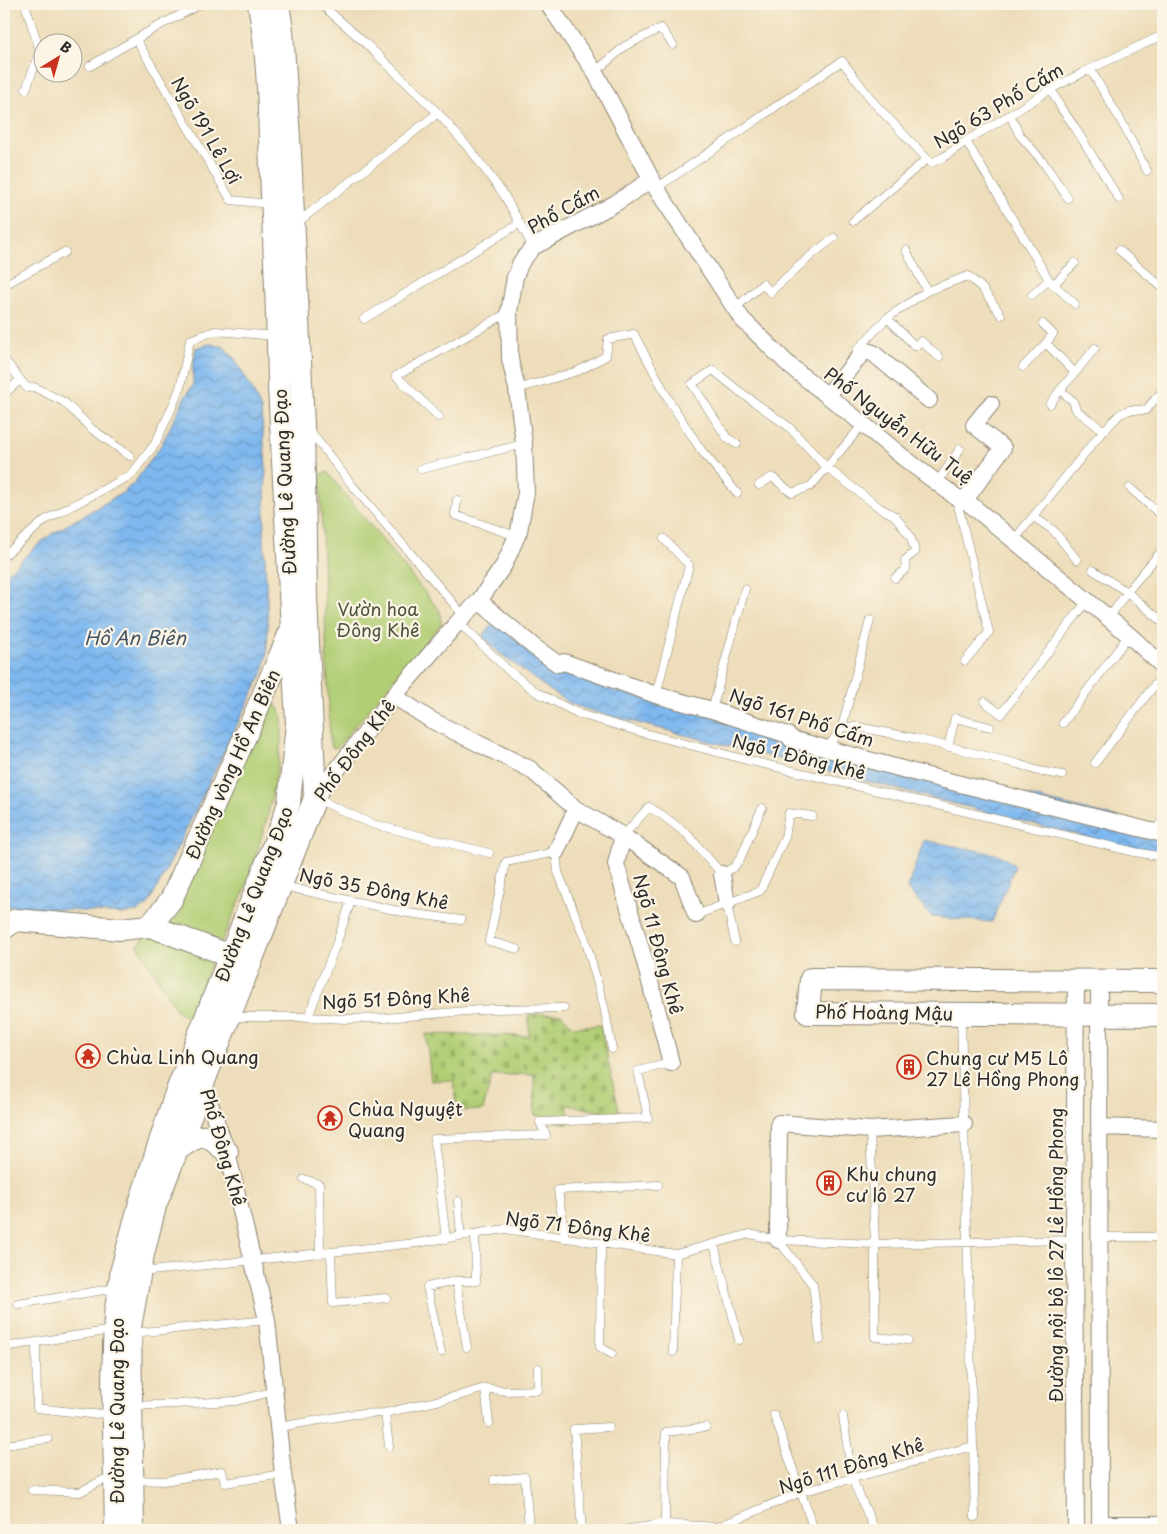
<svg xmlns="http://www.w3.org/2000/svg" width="1167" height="1534" viewBox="0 0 1167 1534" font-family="'Playpen Sans',sans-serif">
  <defs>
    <pattern id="cemetery-stones" width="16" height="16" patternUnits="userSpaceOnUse" patternTransform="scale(1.25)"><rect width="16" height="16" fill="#b1ce74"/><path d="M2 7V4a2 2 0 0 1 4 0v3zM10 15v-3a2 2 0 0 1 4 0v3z" fill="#98b165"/></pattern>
    <pattern id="water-waves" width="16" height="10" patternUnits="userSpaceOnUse" patternTransform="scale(1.25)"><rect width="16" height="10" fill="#7eb8ef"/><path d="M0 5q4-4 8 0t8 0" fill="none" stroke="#6796c2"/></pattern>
  </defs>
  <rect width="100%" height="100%" fill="#fcf5e5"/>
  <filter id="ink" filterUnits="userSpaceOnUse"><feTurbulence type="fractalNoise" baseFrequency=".02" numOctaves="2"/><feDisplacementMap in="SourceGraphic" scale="10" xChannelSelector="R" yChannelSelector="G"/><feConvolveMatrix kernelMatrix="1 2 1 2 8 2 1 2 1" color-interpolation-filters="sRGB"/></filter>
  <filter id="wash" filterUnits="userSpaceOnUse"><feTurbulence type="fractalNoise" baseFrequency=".0096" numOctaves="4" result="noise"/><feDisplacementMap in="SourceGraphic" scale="20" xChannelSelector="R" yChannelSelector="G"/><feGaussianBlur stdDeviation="1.12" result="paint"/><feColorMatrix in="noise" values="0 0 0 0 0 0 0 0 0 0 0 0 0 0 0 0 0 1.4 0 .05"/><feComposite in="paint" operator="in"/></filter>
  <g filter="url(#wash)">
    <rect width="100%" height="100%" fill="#edddba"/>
    <path fill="url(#cemetery-stones)" stroke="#6e7c50" d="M529 1014H561L573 1027 600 1025 620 1115 568 1105V1124L535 1115 534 1074 492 1076 483 1110 457 1111 453 1080 431 1081 426 1034 529 1036Z"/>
    <path fill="#b1ce74" stroke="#6e7c50" d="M327 472 440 611 441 624 339 745 336 748 332 747 330 743 320 479 321 474Z
      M272 703 279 708 282 716V735L277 770 267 819 246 887 190 1010 186 1016 179 1013 174 1006 138 945 145 937 264 709Z"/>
    <path fill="url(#water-waves)" stroke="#54728d" d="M210 344 224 347 235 359 253 391 261 410 266 466 264 537 268 624 267 654 263 672 166 871 148 905 137 912 123 914 12 906 4 907V576L40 543 55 532 124 492 134 483 162 444 185 397 193 385V366L196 348Z
      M495 622 529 651 563 671 593 685 845 751 1163 829V854L1136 850 595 712 571 704 551 691 498 652 482 636Z
      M924 840 1000 855 1015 866 992 922 932 917 907 889Z"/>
  </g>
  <g filter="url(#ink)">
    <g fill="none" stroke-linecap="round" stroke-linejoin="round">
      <g stroke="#8c8472" stroke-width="9">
        <path id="lane" d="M25 4 40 51 26 89
          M321 4 363 41 438 113 472 152 504 195 533 247
          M136 39 231 200 269 204
          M90 66 155 28 201 4
          M1090 69 1120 119 1147 171
          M595 72 625 46 661 28 673 45
          M1051 89 1061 108 1074 126 1119 199
          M1010 115 1019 134 1043 162 1068 198
          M966 141 1049 280
          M656 188C719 147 780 103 842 61L875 104 931 163 944 157 966 141 1010 115 1051 89 1090 69 1163 35
          M853 221 927 159
          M298 222 438 113
          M906 250 927 291
          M1119 250 1163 288
          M4 285 65 252
          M1053 285 1075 263
          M1032 295 1049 280 1075 304
          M735 308 763 284 770 292 815 252 834 238
          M887 318 915 346 921 341 939 357
          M364 319 520 223
          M1043 324 1053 334 1046 343 1075 373 1060 390 1073 401 1076 410 1104 431
          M857 350 887 318 927 291 968 276 982 288 1001 315
          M4 359 27 388 34 387 64 402 92 429 130 456
          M1023 367 1046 343
          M1075 373 1095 348
          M517 389 578 371 606 356 608 339 634 334 670 402 701 450 737 493
          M4 394 20 380
          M1050 404 1060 390
          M439 417 396 376 509 312
          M310 431 352 485 464 616
          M737 444 727 438 692 384 713 370 739 391 789 427 827 468 880 508 895 516 910 536 914 547 915 552 905 560 906 569 895 578
          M421 469 524 444
          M937 483 960 449
          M759 485 772 477 792 493 811 486 863 424
          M1130 488 1163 517
          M956 497 989 632 965 661
          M457 500 455 515 516 536
          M1034 517 1054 531 1077 560
          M1014 540 1098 437 1120 414 1129 410H1146L1163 390
          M4 556 45 520 131 475 155 444 170 412 180 388 190 340 215 331 277 336
          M1093 570 1127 592 1163 622
          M1109 618 1127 592 1163 549
          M458 622 508 670 536 692 579 714 644 733 747 760 1135 852 1163 857
          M656 695 689 565 664 539
          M985 702 1001 714 1087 601
          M712 710 745 589
          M1063 723 1129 635
          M842 727 870 620
          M948 747 955 718 990 727
          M834 750 831 743 842 727H858L914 738 1018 764 1038 771 1062 775
          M1095 763 1163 674
          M317 799 372 824 489 853
          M1154 832 1163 820
          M623 836 649 807 662 815 687 834 722 874 734 867 740 859 762 808
          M283 886 408 913 461 920
          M727 904 735 942
          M696 915 760 891 785 837 789 813 812 816
          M517 949 489 941 506 862 556 852 558 872 585 939 604 1006 612 1049
          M961 1016 975 1517
          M231 1017H308L345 1019 384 1018 491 1009 564 1008
          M308 1017 337 942 351 901
          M870 1130 875 1244V1337L908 1340
          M304 1179 319 1184 320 1254
          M458 1201 461 1236
          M1099 1237H1163
          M565 1238 558 1190 658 1185
          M446 1239 434 1139 546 1135 540 1122 648 1118 638 1071 671 1063
          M778 1240 813 1285 820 1340
          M601 1244 600 1347 612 1354
          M714 1244 739 1340
          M331 1253 333 1303 386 1298
          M141 1272 416 1243 505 1229 676 1254 749 1234 778 1240 875 1244 1074 1240
          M18 1304 117 1288
          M132 1333 267 1320
          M36 1342 37 1408 90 1414 112 1413
          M4 1347 112 1330
          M467 1347 456 1281H476L475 1234
          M441 1352 427 1287 456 1281
          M673 1352 676 1254
          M485 1388 489 1423
          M133 1406 236 1401 275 1391
          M385 1413 389 1446
          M774 1415 814 1530
          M843 1416 852 1479 875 1530
          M279 1427 354 1414 385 1413 458 1396 485 1388 506 1391 538 1390V1368
          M4 1445 48 1439
          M135 1480 164 1481 222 1471 225 1483 283 1474
          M494 1480 525 1477 529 1530
          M32 1490 80 1492 103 1480H113
          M665 1524 666 1432 706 1427
          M582 1530 574 1429 609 1427
          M621 1530 665 1524 718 1527 801 1492 973 1446"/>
      </g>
      <g stroke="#8c8472" stroke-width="18">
        <path id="street" d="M548 4 595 72 656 188 742 319 790 366 863 424 904 458 956 497 965 500 1129 635 1163 666
          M827 396 861 355 866 351 873 353 929 400
          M965 500 1003 448 974 425 991 404
          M479 601 533 646 558 664 564 662 656 695 712 710 788 735 791 739 928 776 1163 834
          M394 696 431 720 530 769 576 809 623 836 682 877 696 915
          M315 798 394 696 458 622 479 601 504 565 519 531 526 492 524 444 517 389 510 359 509 312 515 277 521 262 533 247 614 204 651 180
          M623 836 616 864 644 959 671 1063
          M556 852 576 809
          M722 874 727 904
          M1099 981 1100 1530
          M204 1084 212 1110 227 1152 267 1320 283 1474 291 1530
          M1099 1127 1163 1129
          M778 1240 779 1123 870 1130 964 1124
          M1100 1524H1163
          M1076 1530 1074 1240 1076 980"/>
      </g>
      <g stroke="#8c8472" stroke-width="24">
        <path id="secondary" d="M150 926 171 900 252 721 289 635
          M4 928 16 920 120 929 150 926 231 956
          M1163 981 811 979 808 1013 1163 1015
          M177 1150C201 1132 205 1132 227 1152
          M116 1530 113 1380 115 1315 122 1269 140 1203 175 1096 280 829 289 803 297 723 279 387C278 315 274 243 271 170 269 115 269 59 259 4
          M133 1530 130 1327 143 1254 155 1206 315 798 306 598 303 424 290 153 282 30 278 4"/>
      </g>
      <use href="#lane" stroke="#fff" stroke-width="8"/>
      <use href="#street" stroke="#fff" stroke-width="16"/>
      <use href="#secondary" stroke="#fff" stroke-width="22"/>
    </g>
  </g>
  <defs>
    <g id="temple-ring" transform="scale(1.25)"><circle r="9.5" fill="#fcf5e5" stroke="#c8321e" stroke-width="1.5"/><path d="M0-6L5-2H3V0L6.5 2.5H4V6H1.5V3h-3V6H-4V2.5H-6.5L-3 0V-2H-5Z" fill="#c8321e"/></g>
    <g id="building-ring" transform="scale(1.25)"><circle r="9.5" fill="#fcf5e5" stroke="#c8321e" stroke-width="1.5"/><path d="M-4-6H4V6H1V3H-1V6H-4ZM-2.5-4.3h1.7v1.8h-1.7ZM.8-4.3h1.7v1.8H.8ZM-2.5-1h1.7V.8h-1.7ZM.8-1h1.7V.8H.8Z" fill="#c8321e"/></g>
  </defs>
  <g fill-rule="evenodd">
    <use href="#temple-ring" x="88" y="1056"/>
    <use href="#building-ring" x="909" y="1067"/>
    <use href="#temple-ring" x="330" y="1118"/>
    <use href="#building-ring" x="829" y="1183"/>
  </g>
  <g text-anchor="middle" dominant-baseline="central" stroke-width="4.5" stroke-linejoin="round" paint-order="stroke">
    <g font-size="18" fill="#2b2b2b" stroke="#fcf5e5">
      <text transform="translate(998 105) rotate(-31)">Ngõ 63 Phố Cấm</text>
      <text transform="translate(207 130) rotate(60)">Ngõ 191 Lê Lợi</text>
      <text transform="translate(563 209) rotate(-29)">Phố Cấm</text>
      <text transform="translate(899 425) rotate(37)">Phố Nguyễn Hữu Tuệ</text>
      <text transform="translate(284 482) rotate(-93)">Đường Lê Quang Đạo</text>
      <text transform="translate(802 717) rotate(18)">Ngõ 161 Phố Cấm</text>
      <text transform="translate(354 750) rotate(-53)">Phố Đông Khê</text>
      <text transform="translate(799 756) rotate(14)">Ngõ 1 Đông Khê</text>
      <text transform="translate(232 764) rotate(-66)">Đường vòng Hồ An Biên</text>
      <text transform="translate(374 888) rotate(11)">Ngõ 35 Đông Khê</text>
      <text transform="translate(253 894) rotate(-69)">Đường Lê Quang Đạo</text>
      <text transform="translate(659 944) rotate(75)">Ngõ 11 Đông Khê</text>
      <text transform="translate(396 998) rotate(-3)">Ngõ 51 Đông Khê</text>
      <text transform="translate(884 1012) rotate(1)">Phố Hoàng Mậu</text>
      <text transform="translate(224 1147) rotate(74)">Phố Đông Khê</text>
      <text transform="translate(578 1226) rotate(7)">Ngõ 71 Đông Khê</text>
      <text transform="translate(1055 1255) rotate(-90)">Đường nội bộ lô 27 Lê Hồng Phong</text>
      <text transform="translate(116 1411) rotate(-90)">Đường Lê Quang Đạo</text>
      <text transform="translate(851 1465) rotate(-17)">Ngõ 111 Đông Khê</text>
    </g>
    <g font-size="18" fill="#4c543d" stroke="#fcf5e5">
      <text x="378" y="608">Vườn hoa<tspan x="378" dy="21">Đông Khê</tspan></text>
    </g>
    <g font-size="18" fill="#2b2b2b" stroke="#fcf5e5" text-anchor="start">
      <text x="106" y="1056">Chùa Linh Quang</text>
      <text x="926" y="1057">Chung cư M5 Lô<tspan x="926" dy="21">27 Lê Hồng Phong</tspan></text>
      <text x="348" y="1108">Chùa Nguyệt<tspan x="348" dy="21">Quang</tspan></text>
      <text x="846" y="1173">Khu chung<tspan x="846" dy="21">cư lô 27</tspan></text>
    </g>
    <g font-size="19" font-style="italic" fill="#456" stroke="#fcf5e5">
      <text x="135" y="637">Hồ An Biên</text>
    </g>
  </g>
  <rect width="1167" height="1534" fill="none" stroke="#fcf5e5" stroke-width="20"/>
  <g transform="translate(58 58) rotate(37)"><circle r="24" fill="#fcf5e5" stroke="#a8a49b"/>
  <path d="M0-4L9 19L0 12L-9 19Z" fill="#c8321e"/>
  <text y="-8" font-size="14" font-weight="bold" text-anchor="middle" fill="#2b2b2b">B</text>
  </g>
</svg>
